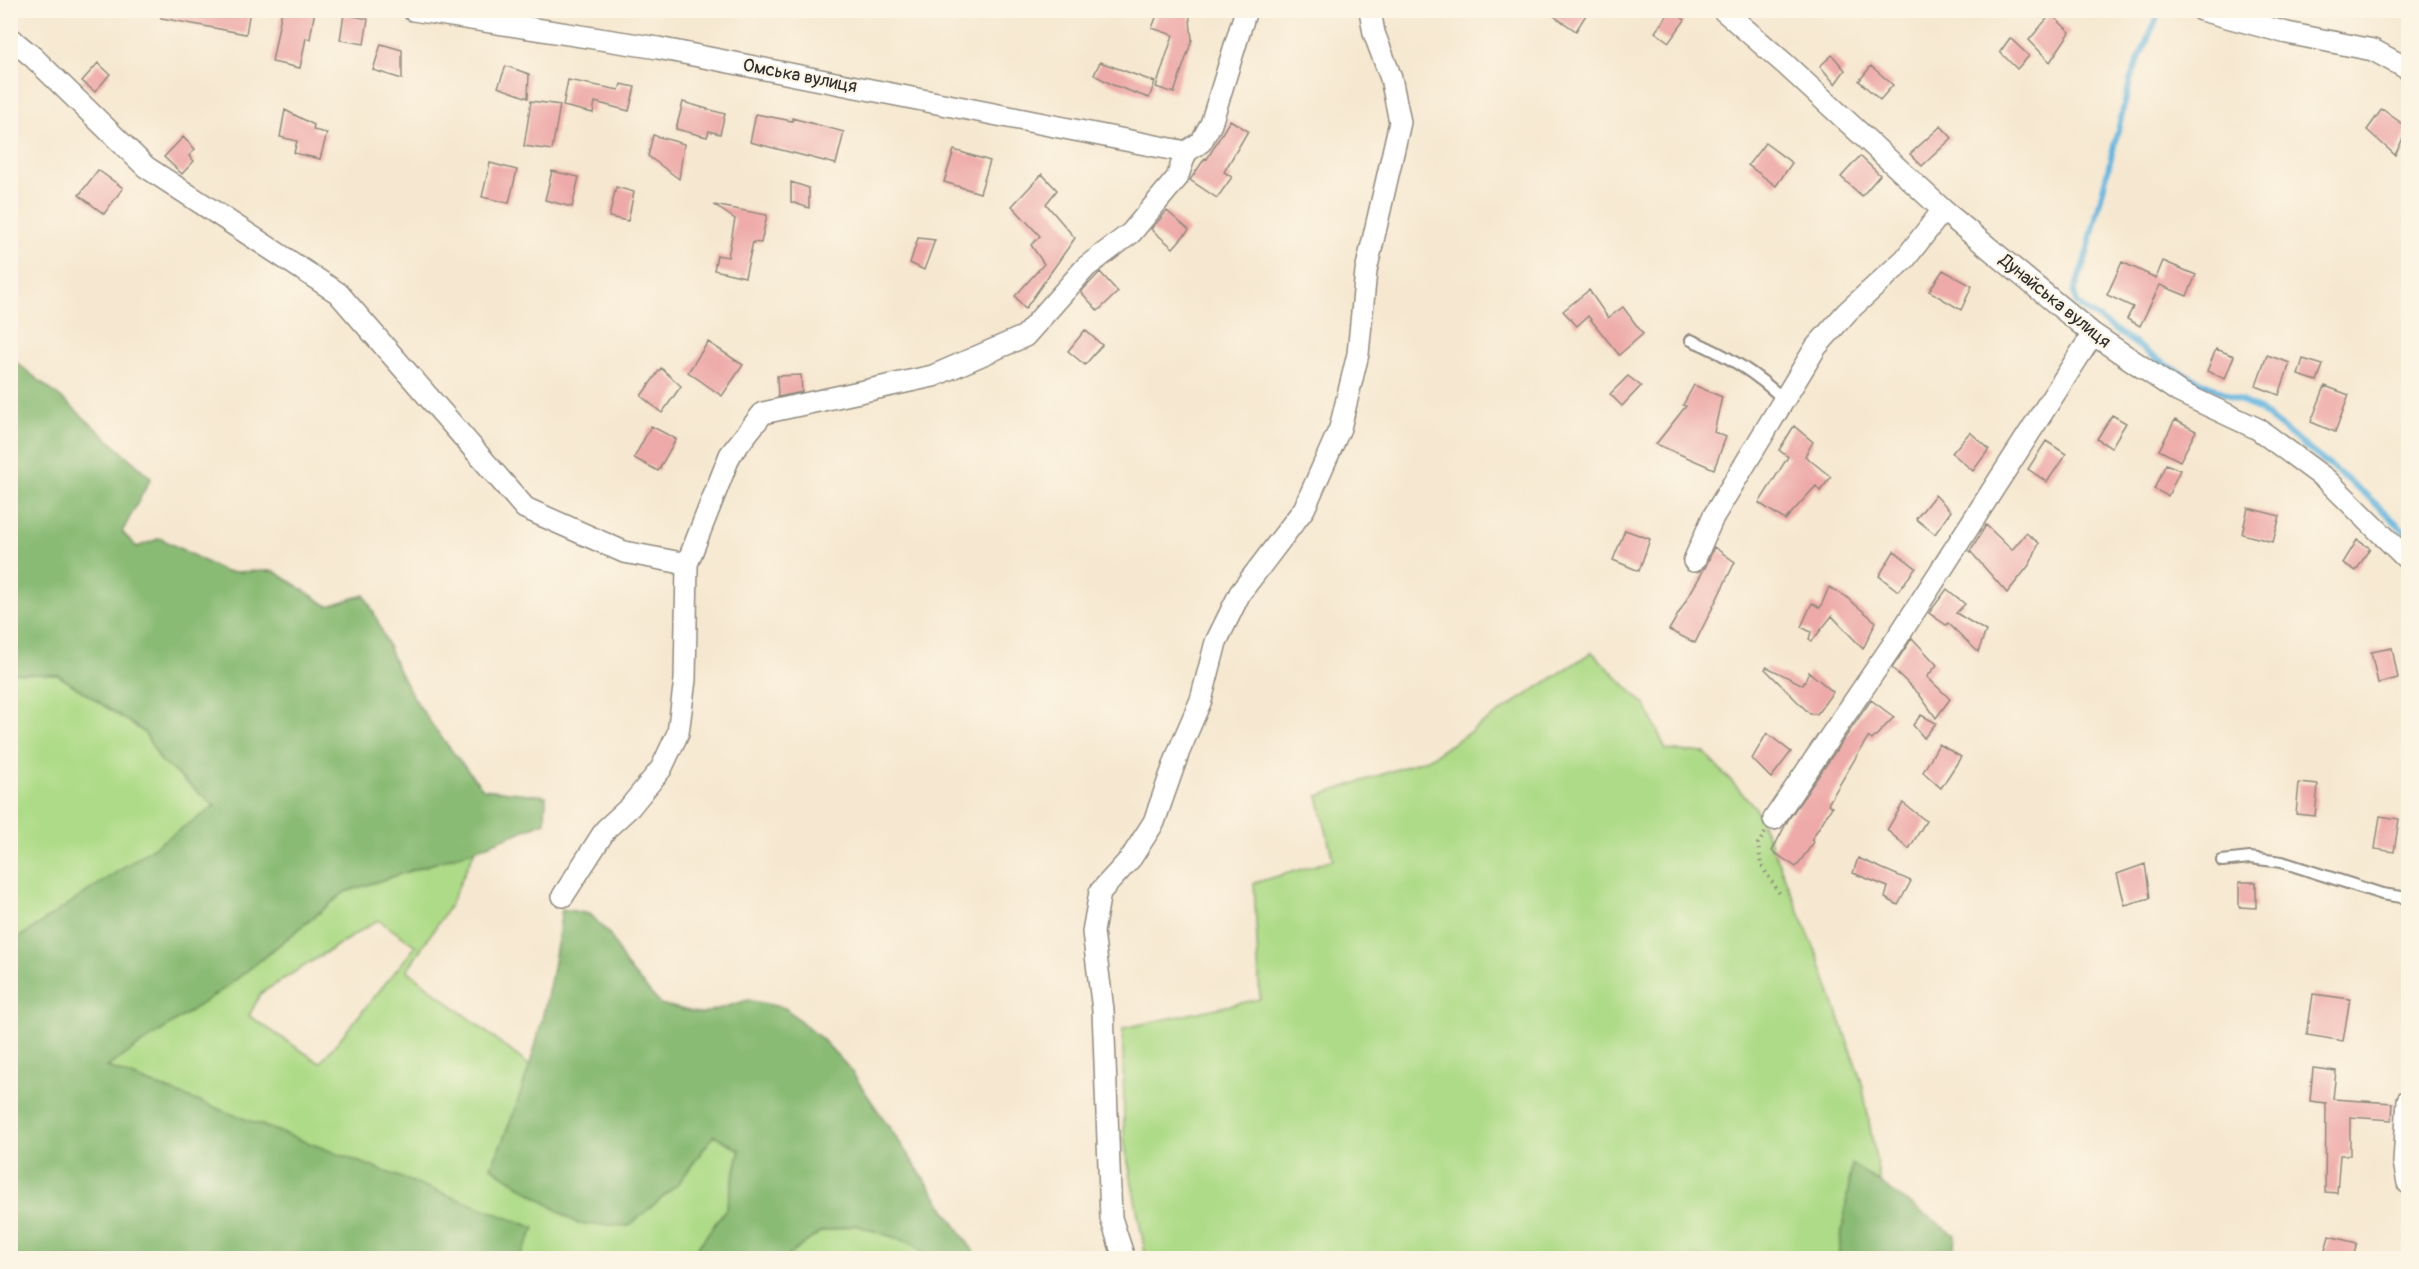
<svg xmlns="http://www.w3.org/2000/svg" width="2419" height="1269" viewBox="0 0 2419 1269" font-family="Pangolin,sans-serif">
  <rect width="100%" height="100%" fill="#fcf5e5"/>
  <filter id="ink" filterUnits="userSpaceOnUse"><feTurbulence type="fractalNoise" baseFrequency=".0167" numOctaves="2"/><feDisplacementMap in="SourceGraphic" scale="12" xChannelSelector="R" yChannelSelector="G"/><feConvolveMatrix kernelMatrix="1 2 1 2 8 2 1 2 1" color-interpolation-filters="sRGB"/></filter>
  <filter id="wash" filterUnits="userSpaceOnUse"><feTurbulence type="fractalNoise" baseFrequency=".008" numOctaves="4" result="noise"/><feDisplacementMap in="SourceGraphic" scale="24" xChannelSelector="R" yChannelSelector="G"/><feGaussianBlur stdDeviation="1.35" result="paint"/><feColorMatrix in="noise" values="0 0 0 0 0 0 0 0 0 0 0 0 0 0 0 0 0 1.4 0 .05"/><feComposite in="paint" operator="in"/></filter>
  <g filter="url(#wash)">
    <rect width="100%" height="100%" fill="#f6e8d0"/>
    <path fill="#aedb87" stroke="#6c8359" stroke-width="1.5" fill-rule="evenodd" d="M1592 652 1646 706 1666 750 1705 753 1755 807 1817 954 1862 1083 1880 1182 1852 1165 1838 1258H1146L1124 1140 1123 1028 1260 999 1254 883 1333 860 1318 796 1430 758Z
      M11 673 58 675 144 732 161 761 216 806 11 943Z
      M475 850 449 907 407 970 530 1066 511 1123 491 1167 678 1184 714 1135 740 1149 726 1209 690 1258H519L534 1229 107 1067 228 986 345 892ZM378 920 416 946 320 1063 249 1016 261 993Z
      M856 1225 911 1243 928 1258H785L820 1232Z"/>
    <path fill="#8abb74" stroke="#5a7350" stroke-width="1.5" d="M11 358 71 406 151 478 122 532 137 547 160 538 225 572 274 571 328 606 364 595C381 621 388 652 403 679 425 719 454 754 483 789L546 796 545 822 475 850 345 892 228 986 107 1067 535 1228 519 1258H11V943L215 806 161 761 144 732 58 675 11 673Z
      M562 909 590 914 610 935 626 965 660 1004 701 1014 748 1000 785 1008 823 1040 849 1068 978 1258H928L911 1243 856 1225 820 1232 785 1258H690L726 1209 740 1150 714 1135 678 1184 629 1226 578 1224 491 1167C529 1085 551 998 562 909Z
      M1852 1164 1955 1235 1953 1258H1838Z"/>
    <g fill="none" stroke-linecap="round" stroke-linejoin="round">
      <path stroke="#65b6e0" stroke-width="6" d="M2160 10 2131 78 2086 257 2074 292 2077 304 2166 365 2258 409 2363 492 2408 534"/>
    </g>
    <g id="blocks">
      <path fill="#eeaaa8" d="M162 10H250L246 34 161 18Z
        M282 10H315L310 39 306 38 300 68 272 62Z
        M1159 10H1189L1192 40 1174 93 1156 87 1173 35 1152 28Z
        M1545 10H1589L1576 31Z
        M1671 10 1685 20 1669 42 1655 32Z
        M344 14 368 19 364 44 340 40Z
        M2051 14 2070 32 2050 62 2029 40Z
        M2010 38 2029 56 2017 69 2000 52Z
        M381 44 402 50V79L373 70Z
        M1832 55 1845 70 1835 84 1820 66Z
        M1100 62 1155 82 1149 98 1113 85 1094 75Z
        M98 63 110 74 95 92 82 81Z
        M506 66 529 74 528 98 498 87Z
        M1871 66 1893 85 1880 100 1859 81Z
        M568 80 619 90 621 84 635 87 629 111 595 102 593 113 563 106Z
        M531 101 560 105 552 150 524 146Z
        M683 102 725 114 720 134 709 131 707 137 676 129Z
        M2382 109 2408 128 2395 155 2367 130Z
        M285 110 314 125 313 130 327 133 320 159 294 153 297 141 280 137Z
        M756 114 792 121V118L844 132 836 164 750 142Z
        M1230 120 1248 131 1224 172 1232 177 1217 198 1190 180 1205 158 1207 159Z
        M1941 126 1952 138 1922 166 1910 154Z
        M653 135 684 144 679 179 648 156Z
        M183 137 195 149 189 156 194 161 182 174 164 157Z
        M1765 143 1792 163 1776 186 1748 165Z
        M954 150 990 161 980 193 944 182Z
        M1860 156 1880 175 1862 196 1841 177Z
        M490 163 517 170 509 203 482 197Z
        M98 170 123 188 104 214 79 195Z
        M552 171 579 177 572 207 545 200Z
        M1042 174 1057 190 1046 204 1075 238 1025 309 1015 296 1044 264 1031 245 1040 236 1012 206Z
        M791 182 809 188V208L791 202Z
        M616 187 634 192 628 221 609 217Z
        M714 205 767 215 761 243 753 242 745 277 714 270 717 255 728 257 735 219Z
        M1167 211 1189 230 1173 248 1151 229Z
        M918 238 935 240 924 270 910 263Z
        M2163 261 2196 275 2187 296 2160 285 2140 326 2127 319 2133 307 2107 295 2122 262 2156 278Z
        M1943 270 1972 286 1961 310 1929 291Z
        M1100 272 1118 292 1098 311 1081 292Z
        M1589 290 1608 318 1623 307 1643 334 1619 355 1588 316 1577 326 1563 311Z
        M1085 330 1102 345 1085 365 1068 351Z
        M708 342 743 365 722 396 688 372Z
        M2216 349 2234 356 2225 379 2207 371Z
        M2267 355 2290 363 2279 395 2256 386Z
        M2303 359 2323 365 2317 381 2298 375Z
        M661 368 681 386 662 413 641 396Z
        M801 375 802 392 778 397 777 376Z
        M1628 376 1641 386 1622 406 1610 394Z
        M1694 385 1722 397 1714 432 1726 437 1714 469 1656 444 1686 406 1683 405Z
        M2325 386 2349 395 2335 432 2311 422Z
        M2112 415 2126 423 2111 448 2097 439Z
        M2175 420 2196 431 2180 461 2159 450Z
        M651 426 676 439 658 471 634 458Z
        M1794 426 1813 442 1805 456 1831 477 1820 491 1816 486 1785 520 1759 503 1788 457 1779 450Z
        M1970 432 1989 449 1973 471 1952 453Z
        M2046 441 2066 454 2047 482 2028 469Z
        M2166 464 2180 470 2168 496 2154 489Z
        M1935 495 1951 511 1935 534 1916 519Z
        M2248 508 2280 516 2273 542 2242 534Z
        M1986 525 2012 550 2026 533 2039 543 2030 564 2007 593 1970 551Z
        M1625 530 1650 539 1639 571 1613 560Z
        M2357 540 2370 548 2356 571 2343 563Z
        M1714 547 1735 562 1695 643 1669 630 1706 566Z
        M1894 551 1916 568 1898 591 1879 576Z
        M1829 587 1845 596 1876 622 1863 649 1832 616 1812 641 1809 639 1811 632 1801 627 1812 603 1820 608Z
        M1947 589 1965 604 1956 613 1986 631 1978 652 1948 623 1946 625 1929 613Z
        M1912 638 1937 665 1927 677 1950 699 1936 718 1919 694 1892 668Z
        M2392 648 2398 678 2378 683 2371 652Z
        M1767 667 1803 685 1809 672 1833 692 1817 714H1810L1765 669Z
        M1871 700 1894 717 1872 740 1868 737 1828 804 1832 807 1811 840 1814 842 1796 867 1772 851 1788 820Z
        M1921 715 1936 723 1924 738 1913 725Z
        M1767 733 1791 752 1771 778 1752 759Z
        M1939 744 1961 757 1941 788 1923 772Z
        M2299 783 2318 785 2315 816 2296 814Z
        M1903 803 1926 821 1909 849 1887 830Z
        M2380 816 2399 819 2394 852 2375 849Z
        M1858 858 1911 881 1898 905 1885 898 1888 887 1853 873Z
        M2145 864 2150 898 2125 905 2117 874Z
        M2239 882H2256V908L2239 907Z
        M2313 994 2350 999 2343 1041 2307 1035Z
        M2313 1068 2336 1071 2333 1099 2393 1103 2392 1120 2350 1117V1155H2340L2337 1193 2325 1192 2326 1103 2310 1101Z
        M2329 1236 2357 1243 2353 1258H2323Z"/>
    </g>
  </g>
  <g filter="url(#ink)">
    <use href="#blocks" fill-opacity="0" stroke="#908a7e" stroke-width="1.5"/>
    <g fill="none" stroke-linecap="round" stroke-linejoin="round">
      <g stroke="#908a7e" stroke-width="14">
        <path id="service" d="M1691 340C1725 354 1756 373 1783 399
          M2222 861 2250 858 2282 862 2382 894 2408 898"/>
      </g>
      <g stroke="#908a7e" stroke-width="24">
        <path id="minor" d="M413 10 658 48 1186 152
          M1723 10 1785 64 1943 210 2093 334 2179 392 2258 429 2327 480 2408 560
          M2201 10 2287 33 2373 50 2408 69
          M10 38 33 57 146 167 338 293 525 508 624 552 687 564 730 455 763 413 933 376 1025 336 1086 267 1131 233 1177 178 1186 152 1201 142 1211 124 1246 10
          M1694 561 1713 517 1816 347 1847 312 1905 259 1943 210
          M1774 819 1896 640 2093 334
          M563 896 606 829 630 807 661 769 678 733 685 680 687 564
          M2408 1100 2404 1162 2408 1183
          M1124 1258 1111 1218 1103 1010 1093 932 1100 892 1131 858 1154 822 1179 751 1201 700 1216 642 1240 593 1304 509 1340 428 1358 354 1366 271 1400 122 1391 78 1374 33 1370 10"/>
      </g>
      <path stroke="#908a7e" stroke-width="4" stroke-dasharray="1.5 4.5" stroke-linecap="butt" d="M1765 833 1758 844 1761 865 1780 894"/>
      <use href="#service" stroke="#fff" stroke-width="10"/>
      <use href="#minor" stroke="#fff" stroke-width="21"/>
    </g>
  </g>
  <g text-anchor="middle" dominant-baseline="central" stroke-width="4.5" stroke-linejoin="round" paint-order="stroke">
    <g font-size="18" fill="#2b2b2b" stroke="#fcf5e5">
      <text transform="translate(800 76) rotate(11)">Омська вулиця</text>
      <text transform="translate(2055 301) rotate(39)">Дунайська вулиця</text>
    </g>
  </g>
  <rect width="2419" height="1269" fill="none" stroke="#fcf5e5" stroke-width="36"/>
</svg>
